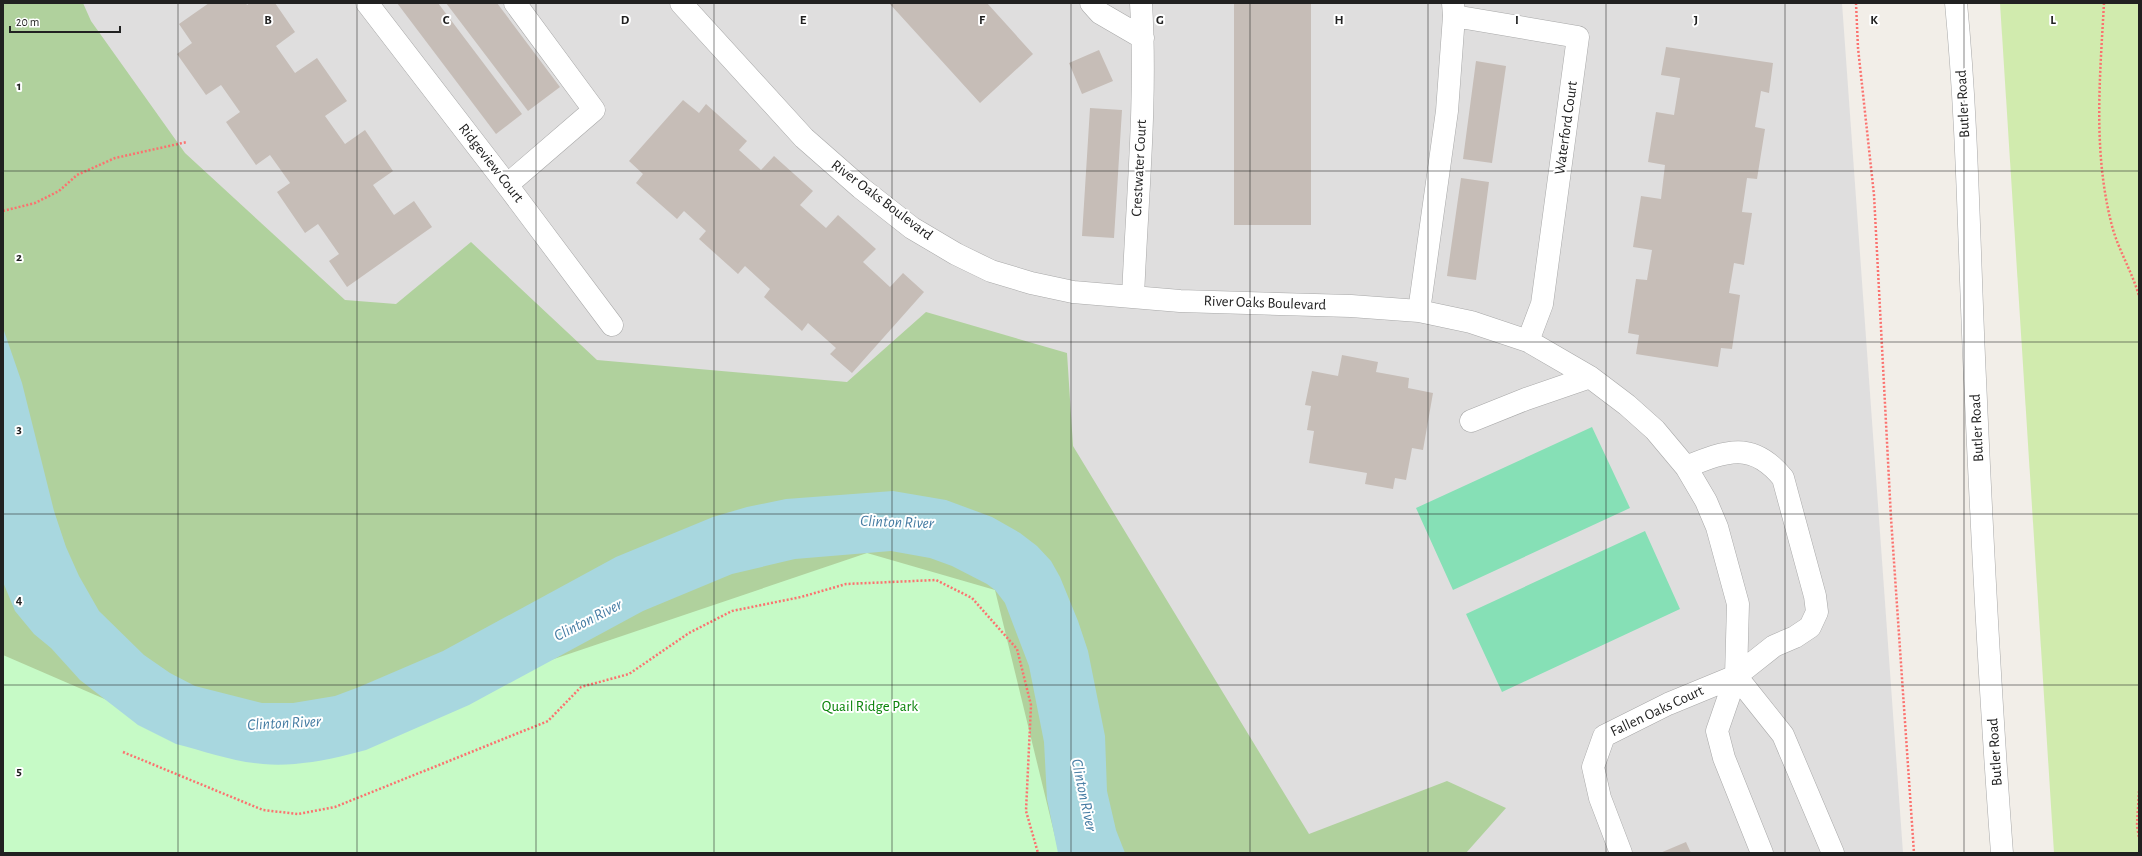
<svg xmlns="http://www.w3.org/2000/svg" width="2142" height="856" viewBox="0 0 2142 856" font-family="'Alegreya Sans',sans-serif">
  <rect width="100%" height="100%" fill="#f2eee8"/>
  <path fill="#dfdede" d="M3 3H1842L1903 853H1309L255 387Z"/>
  <path fill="#d1ebae" d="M2000 3H2139V853H2054Z"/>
  <path fill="#b0d19d" d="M3 3H83L91 21 185 153 345 300 396 304 471 242 597 360 847 382 926 312 1067 353 1073 446 1309 834 1447 781 1506 808 1466 853H78L3 676Z"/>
  <path fill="#c6fac6" d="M867 553 995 590 1059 853H3V655L250 762Z"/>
  <path fill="#86e0b6" d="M1592 427 1630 508 1453 590 1416 508Z
    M1645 531 1680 609 1502 692 1466 614Z"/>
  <path fill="#a8d7df" d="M3 328 22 383 54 511 66 547 79 576 99 611 144 655 170 673 195 686 262 703H293L335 696 359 687 443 651 616 557 713 517 747 507 786 499 893 491 946 500 992 517 1020 533 1037 546 1051 561 1060 577 1078 621 1088 651 1105 736 1107 791 1116 830 1125 853H1058L1047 799 1044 742 1029 666 1005 603 995 590 987 584 952 566 930 558 891 551 795 559 732 574 643 611 469 705 366 750C333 759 297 767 263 764 234 762 204 751 176 744L138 725 80 680 51 648 34 634 15 611 3 582Z"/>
  <path fill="#c6bdb7" d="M209 3H246L247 5 250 3H275L295 32 276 46 295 73 317 58 347 101 325 116 345 144 365 130 393 171 373 185 394 215 414 201 432 227 347 287 329 261 339 254 318 224 305 233 277 192 290 183 270 155 256 165 226 122 240 112 221 85 206 95 177 54 192 43 179 24Z
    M397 3H438L522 114 496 134Z
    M446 3H497L560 87 528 111Z
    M889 3H987L1033 54 980 103Z
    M1234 3H1311V225H1234Z
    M1666 47 1773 63 1769 93 1761 91 1755 127 1765 129 1757 179 1747 178 1742 212 1752 213 1744 265 1734 263 1729 293 1740 295 1732 349 1721 348 1718 367 1636 354 1639 335 1628 333 1636 279 1647 280 1652 250 1633 247 1641 196 1661 199 1665 165 1648 162 1656 112 1674 115 1680 78 1661 75Z
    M1099 50 1113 81 1082 94 1069 63Z
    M1476 61 1506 66 1492 163 1463 159Z
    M683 100 699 113 706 104 747 141 739 150 761 170 774 156 813 191 800 205 826 228 838 215 876 249 863 262 890 287 903 273 924 292 852 373 830 354 836 348 808 323 802 331 764 297 770 289 745 266 738 274 699 239 706 231 684 211 677 219 636 183 643 174 629 161Z
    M1090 108 1122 110 1114 238 1082 236Z
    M1461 178 1489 182 1476 280 1447 276Z
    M1342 355 1378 362 1376 372 1409 378 1408 388 1433 393 1423 450 1412 448 1406 480 1395 478 1393 489 1365 484 1367 473 1309 463 1314 431 1307 430 1311 406 1305 405 1312 371 1338 376Z
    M1686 842 1691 853H1660Z"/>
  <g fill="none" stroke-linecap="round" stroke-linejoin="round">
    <g stroke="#a8a8a8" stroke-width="23">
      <path id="minor" d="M367 3 507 185 612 325
        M681 3 804 138 861 188 912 228 956 254 991 271 1031 283 1073 292 1180 301 1351 306 1419 311 1471 322 1528 341 1590 377 1627 405 1655 430 1686 467 1706 501 1717 527 1738 604 1736 676 1717 731 1724 758 1762 853
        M1091 3 1100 13 1143 38
        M1956 3C1968 128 1969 254 1975 379 1982 537 1990 695 2002 853
        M1454 16 1578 37 1542 304 1528 341
        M507 185 594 110 515 3
        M1133 297C1137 199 1147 101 1141 3
        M1419 311 1447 111 1454 16 1453 3
        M1471 421 1526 399 1590 377
        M1736 676 1783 735 1833 853
        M1621 853 1600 798 1593 767 1604 736 1668 704 1736 676 1774 646 1795 637 1810 627 1817 612 1815 596 1783 478C1752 440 1726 451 1686 467"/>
    </g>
    <path stroke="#fb726f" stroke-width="2.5" stroke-dasharray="2 2" stroke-linecap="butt" d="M1856 3 1858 48 1874 195 1891 518 1914 853
      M2104 3C2100 77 2093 149 2111 222 2117 248 2132 271 2139 296
      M3 211 35 203 59 191 77 175 115 158 187 142
      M123 752 263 810 298 814 335 807 548 721 581 687 629 674 689 633 732 611 801 597 846 584 936 580 972 598 1017 649 1031 705 1026 811 1038 853
      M2139 791 2137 825 2139 838"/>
    <use href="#minor" stroke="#fff" stroke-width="22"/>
  </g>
  <path fill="none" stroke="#212121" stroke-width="1" stroke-opacity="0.55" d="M178 3V853M357 3V853M536 3V853M714 3V853M892 3V853M1071 3V853M1250 3V853M1428 3V853M1606 3V853M1785 3V853M1964 3V853M3 171H2139M3 342H2139M3 514H2139M3 685H2139"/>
  <g text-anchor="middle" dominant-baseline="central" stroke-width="4" stroke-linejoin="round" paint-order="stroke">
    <g font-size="15" fill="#212121" stroke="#fff">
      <text transform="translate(1963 104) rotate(-93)">Butler Road</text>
      <text transform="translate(1566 128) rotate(-82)">Waterford Court</text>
      <text transform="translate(491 163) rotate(52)">Ridgeview Court</text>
      <text transform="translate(1139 168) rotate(-87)">Crestwater Court</text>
      <text transform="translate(882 200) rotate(37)">River Oaks Boulevard</text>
      <text transform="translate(1265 303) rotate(2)">River Oaks Boulevard</text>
      <text transform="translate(1977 428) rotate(-93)">Butler Road</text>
      <text transform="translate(1657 711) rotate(-25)">Fallen Oaks Court</text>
      <text transform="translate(1995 752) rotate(-94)">Butler Road</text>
    </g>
    <g font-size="15" fill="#0b840b" stroke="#fff">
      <text x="870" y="706">Quail Ridge Park</text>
    </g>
    <g font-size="16" font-style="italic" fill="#457ca3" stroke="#fff">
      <text transform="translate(897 522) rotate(2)">Clinton River</text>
      <text transform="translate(588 620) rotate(-27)">Clinton River</text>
      <text transform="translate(284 723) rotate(-3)">Clinton River</text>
      <text transform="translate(1084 795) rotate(78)">Clinton River</text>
    </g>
  </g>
  <g font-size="13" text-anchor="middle" font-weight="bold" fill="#212121" stroke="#fff" stroke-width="4" stroke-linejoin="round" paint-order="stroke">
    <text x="268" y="24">B</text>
    <text x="446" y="24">C</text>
    <text x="625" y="24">D</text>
    <text x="803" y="24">E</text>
    <text x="982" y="24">F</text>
    <text x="1160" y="24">G</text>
    <text x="1339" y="24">H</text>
    <text x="1517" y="24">I</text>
    <text x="1696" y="24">J</text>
    <text x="1874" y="24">K</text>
    <text x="2053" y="24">L</text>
    <text x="19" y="90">1</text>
    <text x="19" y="261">2</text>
    <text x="19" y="433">3</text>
    <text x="19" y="604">4</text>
    <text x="19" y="775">5</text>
  </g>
  <rect width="2142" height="856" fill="none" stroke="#212121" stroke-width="8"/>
  <path d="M10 26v6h110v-6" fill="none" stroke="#212121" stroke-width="2"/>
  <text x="16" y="26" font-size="12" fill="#212121" stroke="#ffffff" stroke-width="3" paint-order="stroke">20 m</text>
</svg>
